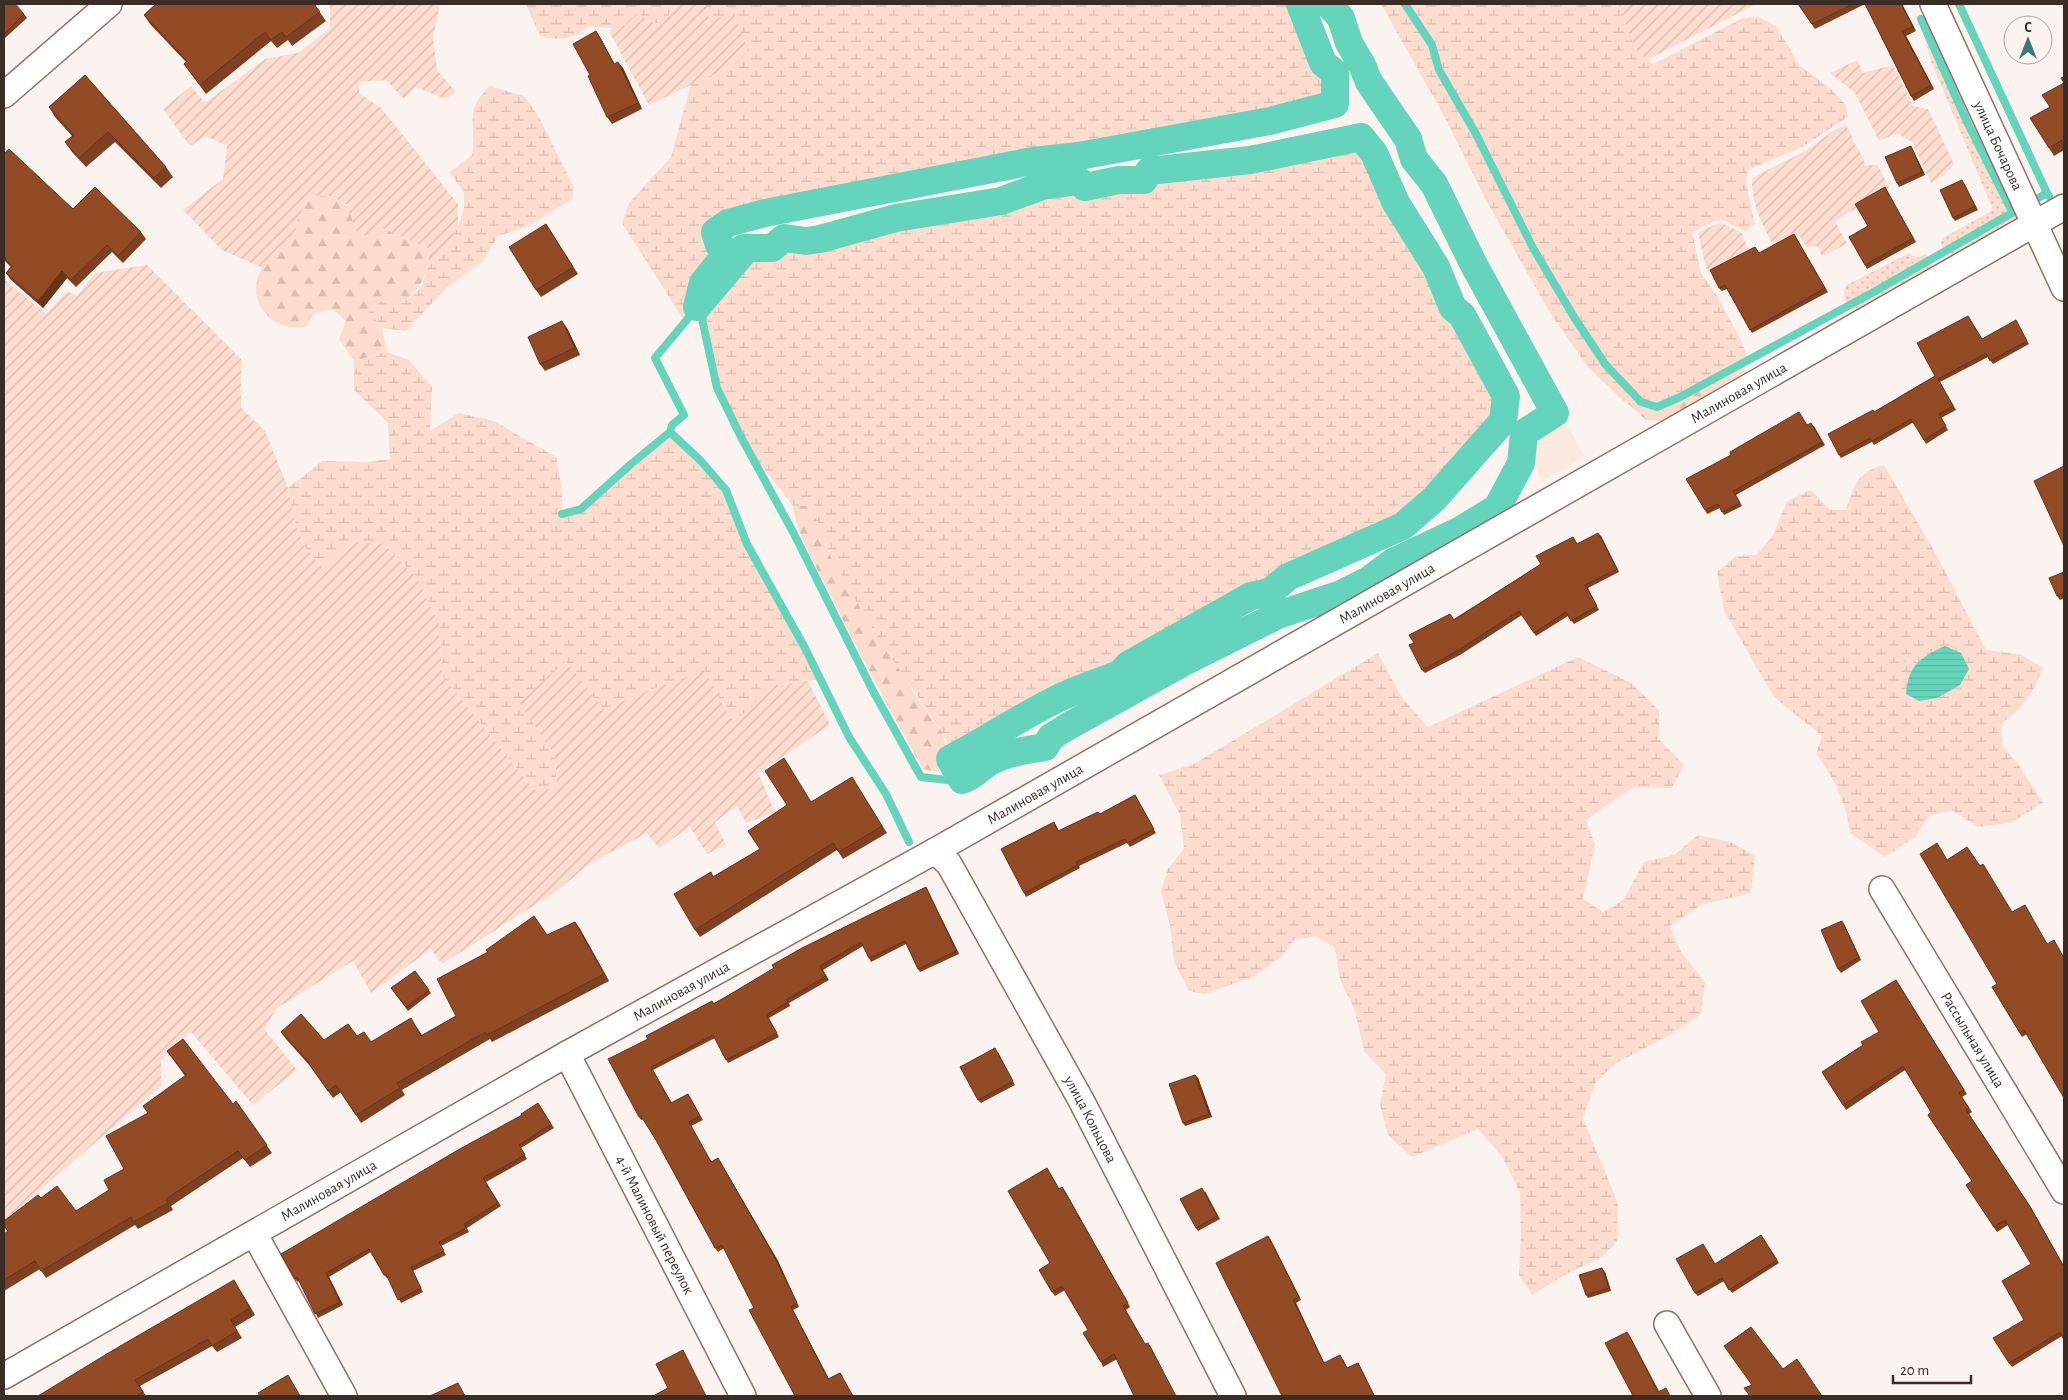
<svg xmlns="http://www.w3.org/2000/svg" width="2068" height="1400" viewBox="0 0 2068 1400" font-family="'Alegreya Sans',sans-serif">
  <defs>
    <pattern id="grass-dots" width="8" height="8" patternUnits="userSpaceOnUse" patternTransform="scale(1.25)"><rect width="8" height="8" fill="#fbdcce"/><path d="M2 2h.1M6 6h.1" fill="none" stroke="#d8bdb1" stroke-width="1.8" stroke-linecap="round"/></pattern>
    <pattern id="forest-firs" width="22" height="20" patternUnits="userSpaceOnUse" patternTransform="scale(1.25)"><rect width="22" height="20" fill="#fbdcce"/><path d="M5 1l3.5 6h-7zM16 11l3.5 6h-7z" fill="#d8bdb1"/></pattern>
    <pattern id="wetland-marsh" width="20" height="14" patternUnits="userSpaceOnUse" patternTransform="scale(1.25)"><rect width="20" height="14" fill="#fbdcce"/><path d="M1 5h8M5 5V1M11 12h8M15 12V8" fill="none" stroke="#d8bdb1"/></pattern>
    <pattern id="garden-furrows" width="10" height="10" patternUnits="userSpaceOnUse" patternTransform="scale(1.25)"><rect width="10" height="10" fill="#fbdcce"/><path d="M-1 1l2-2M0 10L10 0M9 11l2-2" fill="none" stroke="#d8bdb1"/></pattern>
    <pattern id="water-rules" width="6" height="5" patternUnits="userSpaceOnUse" patternTransform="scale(1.25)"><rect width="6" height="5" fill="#64d5bc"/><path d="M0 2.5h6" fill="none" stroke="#58b7a1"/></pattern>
  </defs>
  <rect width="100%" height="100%" fill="#fbf3f0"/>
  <path fill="#fceae1" d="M1561 414 1585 457 1542 481 1527 450 1528 434Z"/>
  <path fill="url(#grass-dots)" d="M1934 36 1970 118 2022 215 2012 224 1951 259 1945 254 1941 243 1943 238 1993 210 1931 61 1925 38Z
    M1909 253 1916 258 1926 254 1935 267 1854 311C1845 303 1843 298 1845 286Z"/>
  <path fill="url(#forest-firs)" d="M311 195 331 196 376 225 429 249C428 276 423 285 403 303L380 301 369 312 382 328 387 352 354 361 339 339 346 321 333 309 315 313 306 327C275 333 245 304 260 272 266 258 282 250 294 241L298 217Z
    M1735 353 1745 367 1746 380 1663 421 1646 420 1587 366Z
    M793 506H808L819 523 830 555 918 699 942 732 948 755 938 772 923 769C890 710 858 651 828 590 815 564 797 535 793 506Z"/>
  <path fill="url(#wetland-marsh)" d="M526 4H677L662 24 651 22 637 13 625 25 610 33 611 28 589 26C571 40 563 41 540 36Z
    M705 4H1300L1323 63 1335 73V104L1270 121 1079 156 1033 161 765 213 729 223 715 232 719 245 728 252 703 283 697 307 685 322 622 223 629 203 671 157 691 84 735 64 709 22Z
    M1381 4H1618L1635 48 1653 64 1743 18 1759 17 1777 27 1800 66 1830 88 1845 104 1848 117 1802 147 1748 170 1746 182 1755 225 1745 231 1720 219 1692 232 1701 273 1719 299 1741 340 1748 360 1657 407 1625 402 1587 366 1550 313 1487 202 1443 114Z
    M490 86 524 96 539 117 573 186V199L526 227 498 236 482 262 446 288 406 331 382 328 369 312 380 301 403 303 421 288 428 267 447 248 458 227 464 209V193L450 172 472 155C477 123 463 111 490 86Z
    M1361 137 1374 153 1396 203 1436 267 1453 308 1462 315 1506 396 1503 421 1434 499 1403 526 1288 577 1270 592 1251 596 1129 665 1121 673 1058 698 950 759 949 748 942 732 884 647 853 596 830 555 819 523 808 506H793C766 470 731 433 717 388 709 360 710 329 702 302L741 255 744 248H772L784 238 806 241 820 239 896 218 1001 201 1042 186 1079 181 1085 186 1119 180H1144L1149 171 1250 160Z
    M387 352 409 360 432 387 430 431 459 413 494 421 556 457 562 490V514L582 509 631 464 670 432 701 461 726 490 747 544 820 679 776 685 733 724 723 702 649 690 604 711 566 662 520 702 555 756 557 790H534L442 675 439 624 417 578 384 544 357 542 323 568 304 546 293 517 288 488 322 461 365 462 390 459 388 423 354 390V361Z
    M1884 465 1937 556 1986 650 2022 655 2043 668C2033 695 2023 707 2001 724L2002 745 2018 764 2043 803 2010 823 1978 827 1953 811 1930 815 1915 837 1885 857 1850 833C1846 802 1835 779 1816 754L1822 736 1774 697 1724 611 1717 572 1736 556 1756 555 1773 536 1787 501 1811 490 1830 510H1846C1855 484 1856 473 1884 465Z
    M1378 653 1402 698 1428 727 1578 657 1631 683 1659 710V739L1684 765 1672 788 1633 787 1586 820 1595 844 1583 899 1603 912 1623 900 1644 862 1674 855 1698 835 1731 842 1755 856 1751 893 1701 905 1670 926 1681 952 1705 982 1701 1014 1670 1035 1616 1063 1596 1082 1583 1118 1618 1204 1617 1242 1599 1259 1568 1273 1532 1295 1519 1275 1521 1237 1520 1193 1502 1156 1478 1129 1412 1157 1388 1135 1380 1105 1386 1074 1364 1051 1355 1011 1340 979 1335 948 1316 936 1294 940 1282 956 1255 976 1205 994 1189 991 1174 962 1170 925 1161 891 1168 869 1184 849 1180 815 1159 775 1194 764Z"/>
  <path fill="url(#garden-furrows)" d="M330 4H440L433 37 437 70 456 92 445 99 416 87 404 99 386 80 360 82 359 93 381 108 458 204V227L447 248 428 267 429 249 376 225 369 236 357 233 347 205 331 196 311 195 298 217 294 241 274 255 263 268 222 250 183 210 223 179 227 146 206 136 190 146 163 109 191 86 205 103 265 59 298 53 330 29Z
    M677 4H705L710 21 734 13 748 51 735 64 649 105 610 33 625 25 637 13 651 22 662 24Z
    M1618 4H1756L1647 60 1635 48Z
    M1857 60 1863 73 1893 65 1913 106 1928 109 1954 164 1944 175 1931 183 1912 142 1897 133 1879 141 1855 93 1830 73Z
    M1846 125 1866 165H1878L1889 188 1835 221 1847 244 1822 256 1817 246 1806 247 1799 235 1774 247C1763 227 1751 202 1752 178L1805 151 1834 130Z
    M1720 222 1742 233 1748 249 1743 255 1710 272 1706 268 1698 233Z
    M147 265 241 359V408L265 431 288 488 293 517 304 546 323 568 357 542 384 544 417 578 439 624 442 675 534 790 557 789 555 756 519 702 566 661 604 710 649 690 705 671 733 723 776 685 808 681 830 725 758 773 775 812 746 823 737 806 715 822 726 845 707 854 690 827 659 848 647 833 589 864 557 891 442 964 431 949 371 993 353 961 277 1008 264 1029 297 1070 253 1105 191 1032 161 1060V1086L4 1221V279L46 314 67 291 77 296 95 273Z"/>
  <path fill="url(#water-rules)" d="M1945 646 1961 653 1969 669 1960 685 1937 698 1919 701 1906 694C1908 665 1921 657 1945 646Z"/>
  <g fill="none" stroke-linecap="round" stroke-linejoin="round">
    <path stroke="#64d5bc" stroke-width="8" d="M1405 4 1432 45 1439 70 1476 134 1533 248 1574 317 1605 364 1641 402 1657 407 1680 397 1872 293 2047 193 2049 196
      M1959 4 2047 193
      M1921 19 1968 124 2013 213
      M699 305 717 388 741 437 793 532 873 691 921 777 947 780 969 769
      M670 432 672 425 684 415 655 358 741 255 744 248
      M562 514 581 509 631 464 670 432 701 461 726 490 747 544 805 648 849 737 886 794 909 842"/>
    <path stroke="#64d5bc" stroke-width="28" d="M1300 4 1323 63 1335 73V104L1270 121 1079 156 1033 161 765 213 728 223 715 232 719 245 728 252 703 283 697 307 741 255 744 248H772L784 238 806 241 820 239 896 218 1001 201 1042 186 1079 181 1085 187 1119 180H1144L1149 171 1250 160 1361 137 1374 153 1396 203 1436 267 1453 308 1462 315 1506 396 1503 421 1434 499 1403 526 1288 577 1270 592 1251 596 1128 665 1121 673C1100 682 1077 689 1057 699 1020 717 987 740 950 759L962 780C973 777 979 769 988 763 1005 753 1026 750 1045 747L1051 737 1067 727 1184 662 1278 615 1341 594 1369 580 1393 562 1459 531 1497 508 1521 463 1524 433 1555 413 1474 265 1434 184 1414 159 1408 139 1369 82 1362 65 1349 43 1341 18 1328 4"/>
    <g stroke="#927162" stroke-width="28">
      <g id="street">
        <path id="s1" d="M1933 4 2064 288"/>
        <path d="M4 95 109 4"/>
        <path id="s2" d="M935 851 949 864 1081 1100 1233 1396"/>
        <path id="s3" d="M1882 889 2064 1191"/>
        <path id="s4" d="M567 1054 743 1396"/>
        <path d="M255 1235 344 1396"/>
        <path d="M1667 1324 1708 1396"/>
        <path id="s5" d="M4 1376 567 1054 935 851 2064 207"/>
      </g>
    </g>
    <use href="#street" stroke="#fff" stroke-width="25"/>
  </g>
  <path fill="#7e4020" d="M4 4 24 14 27 18 5 38 4 36Z
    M156 4H315H314L326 21 292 46 288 40 277 48 271 41 206 94 184 64 186 62 150 24 144 15Z
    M1798 4H1902L1916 31 1906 36 1934 89 1914 101 1911 96 1865 4 1815 29Z
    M600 37 614 64 623 68 642 109 612 124 607 117 590 75Z
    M85 75 166 167 173 177 161 188 115 142 86 167 72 152 65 142 72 136 55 117 49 107Z
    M2064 77V150L2054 156 2049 148 2050 107 2064 83Z
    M1913 150 1925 175 1899 187 1897 183Z
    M4 154 73 209 141 232 146 239 123 263 112 252 76 287 67 278 43 308 11 280 6 273 11 267 4 260Z
    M1964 183 1978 210 1955 221 1953 218Z
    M1887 191 1916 242 1867 269 1865 265 1868 226Z
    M546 224 578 274 541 297 536 290Z
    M1796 238 1828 292 1752 333 1727 289 1722 291 1719 288 1760 253Z
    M2018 324 2029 344 1993 364 1988 357 1940 382 1956 410 1941 418 1948 430 1926 444 1914 422 1874 445 1872 442 1841 458 1839 455 1874 412 1935 376 1982 339Z
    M567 328 580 355 545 371 540 364Z
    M1807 425 1814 426 1825 445 1736 495 1742 506 1724 515 1720 508 1707 514 1705 510Z
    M1601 536 1619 572 1588 588 1599 610 1574 624 1568 616 1536 636 1522 615 1460 655 1425 673 1422 670 1414 643 1454 619 1541 564 1573 537 1577 544Z
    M2064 572V598L2060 600 2057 596Z
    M856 784 887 833 843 859 837 850 700 937 695 930 714 876 760 849 787 805 812 802Z
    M1135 795 1156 833 1130 847 1127 843 1079 866 1080 868 1026 897 1024 893 1054 822 1059 831 1098 812 1100 814Z
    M1940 847 1947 860 1980 866 2012 912 2027 909 2047 944H2057L2027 1034 2022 1037 1992 987 1997 984Z
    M926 887 928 891 959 954 920 972 918 969 906 944 871 962 863 946 823 970 829 980 789 1003 790 1006 769 1018 779 1037 728 1063 715 1038 653 1070 672 1103 688 1094 690 1097 703 1120 691 1126 711 1161H720L778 1261 799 1307 793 1310 829 1379 840 1373 843 1376 795 1396 754 1308 724 1248 718 1252 715 1248 656 1140 644 1119 641 1120 639 1117 648 1039Z
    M575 922 580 929 609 981 492 1042 490 1039 402 1090 405 1095 361 1123 341 1092 333 1098 310 1066 286 1039 281 1032 324 1040 357 1036 371 1042 416 1026 422 1035 456 1016 547 935Z
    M1844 924 1861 960 1841 973 1838 969Z
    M415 971 431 993 408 1011 391 988Z
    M1896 980 1967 1094 1962 1097 1972 1112 1969 1114 2032 1209 2064 1266V1340L2062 1336 2012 1367 2009 1363 2024 1320 2031 1264 2008 1225 1997 1232 1966 1185 1972 1181 1931 1112 1905 1070 1846 1110 1822 1072 1863 1045 1879 1032Z
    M167 1051 233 1104 236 1101 272 1153 250 1167 243 1158 171 1206 173 1210 138 1229 135 1225 46 1278 40 1269 4 1291V1234L8 1232 4 1226 41 1198 76 1211 109 1190 124 1169 148 1113 185 1076Z
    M998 1052 1015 1085 981 1103 978 1100Z
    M1195 1075 1198 1078 1212 1117 1185 1126 1183 1123Z
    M538 1103 554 1128 521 1148 527 1159 486 1182 501 1206 467 1228 469 1232 441 1246 446 1255 413 1271 423 1292 401 1303 388 1278H387L384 1275 371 1252 329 1277 343 1305 318 1318 299 1281 298 1282 295 1279Z
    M1047 1168 1059 1189 1062 1187 1065 1191 1130 1307 1126 1310 1145 1344 1151 1347 1117 1359 1103 1367 1101 1362 1088 1330 1065 1290 1055 1296 1052 1292Z
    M1205 1191 1220 1219 1198 1231 1196 1228Z
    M1761 1235 1779 1263 1732 1293 1724 1281 1698 1296 1695 1293 1715 1264Z
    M1268 1236 1301 1300 1296 1303 1324 1363 1343 1359 1347 1368 1358 1363 1360 1366 1282 1396Z
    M1605 1272 1611 1291 1588 1298 1586 1295Z
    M238 1287 255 1315 235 1327 242 1338 217 1352 212 1346 140 1386 146 1396H38Z"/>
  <path fill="#67341a" d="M1901 4H1902L1916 31 1913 27Z
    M596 31 600 37 618 70 614 64Z
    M1902 31 1906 36 1934 89 1931 85Z
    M618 62 623 68 642 109 638 103Z
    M1911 146 1913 150 1925 175 1922 172Z
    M62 271 67 278 43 308 38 301Z
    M562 321 567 328 580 355 575 348Z
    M1598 533 1601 536 1619 572 1617 569Z
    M926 887 928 891 959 954 956 951Z
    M1842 921 1844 924 1861 960 1859 957Z
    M575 922 580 929 609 981 604 974Z
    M1195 1075 1198 1078 1212 1117 1209 1114Z
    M718 1158 778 1261 799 1307 797 1303Z
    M1062 1187 1065 1191 1130 1307 1128 1303Z
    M1268 1236 1271 1240 1301 1300 1299 1297Z
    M1602 1268 1605 1272 1611 1291 1609 1288Z
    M326 1273 329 1277 343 1305 340 1302Z
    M234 1280 238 1287 255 1315 250 1308Z
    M1293 1300 1296 1303 1326 1367 1324 1363Z
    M791 1307 793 1310 831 1383 828 1379Z
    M1627 1332 1630 1336 1661 1395 1658 1392Z
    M1148 1343 1151 1347 1176 1396Z
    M1358 1363 1360 1366 1375 1396H1374Z"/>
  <path fill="#934b25" stroke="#67341a" d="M4 4H15L24 14 4 34Z
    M156 4H314L320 12 286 37 282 32 271 40 265 32 200 85 184 64 187 61 144 15Z
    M1798 4H1853L1812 24Z
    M1865 4H1901L1913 27 1902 31 1931 85 1911 96Z
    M596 31 614 64 618 62 638 103 607 117 588 76 590 75 573 44Z
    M85 75 166 167 154 178 108 132 79 158 65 142 74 135 49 107Z
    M2064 77V139L2049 148 2030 118 2050 107 2042 95 2064 83 2061 78Z
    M1911 146 1922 172 1897 183 1885 157Z
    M9 149 73 209 95 187 141 232 118 256 107 245 71 280 62 271 38 301 6 273 12 266 4 257V154Z
    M1962 180 1975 206 1953 218 1940 190Z
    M1885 187 1913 238 1865 265 1849 237 1868 226 1855 204Z
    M546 224 573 267 536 290 509 247Z
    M1794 234 1825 288 1750 330 1725 285 1719 288 1710 270 1755 247 1759 253Z
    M1968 316 1982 339 2016 320 2027 341 1990 361 1986 353 1938 379 1953 406 1939 414 1946 426 1924 440 1911 419 1872 441 1870 438 1839 455 1828 434 1873 410 1874 412 1935 376 1917 343Z
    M562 321 575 348 540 364 528 337Z
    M1799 412 1807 425 1811 423 1822 442 1733 491 1740 503 1722 512 1718 504 1705 510 1686 479 1731 455 1730 452Z
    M2064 466V546L2034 481Z
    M1598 533 1617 569 1585 585 1597 606 1571 621 1566 612 1534 633 1519 611 1457 651 1422 670 1409 645 1414 643 1409 635 1450 614 1454 620 1541 564 1536 556 1573 537 1577 544Z
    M2064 572V593L2057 596 2049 578Z
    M784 758 811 802 852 777 882 826 839 852 833 843 695 930 674 894 711 872 713 877 760 849 748 831 787 805 765 771Z
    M1135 795 1154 829 1127 843 1125 839 1076 862 1078 865 1024 893 1001 849 1054 822 1058 831 1098 812 1100 814Z
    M1937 843 1947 860 1967 847 1980 866 1983 864 2012 912 2025 905 2047 944 2054 940 2064 958V1098L2024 1030 2020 1033 1992 987 1997 984 1920 854Z
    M926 887 956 951 918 969 905 941 869 958 861 942 820 966 826 976 786 1000 788 1002 766 1015 777 1033 726 1060 713 1035 651 1067 671 1103 688 1094 700 1116 689 1122 711 1162 718 1158 775 1258 797 1303 791 1307 828 1379 840 1373 853 1396H795L749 1310 754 1308 722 1245 715 1248 656 1140 641 1116 639 1117 608 1059 648 1039 646 1036 712 1001 714 1004 774 968 772 965 802 948Z
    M534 916 547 935 575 922 604 974 487 1035 485 1032 397 1083 400 1088 356 1115 336 1085 328 1091 305 1058 281 1032 301 1014 324 1040 348 1024 357 1036 364 1032 371 1042 411 1018 421 1036 456 1016 437 979 488 952 486 950Z
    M1842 921 1859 957 1838 969 1821 930Z
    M415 971 429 990 406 1007 391 988Z
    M1896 980 1964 1090 1959 1093 1969 1108 1966 1110 2029 1205 2064 1267V1340L2060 1332 2009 1363 1993 1338 2024 1320 2002 1281 2031 1264 2005 1220 1994 1227 1966 1185 1972 1181 1928 1115 1931 1112 1903 1066 1843 1105 1822 1072 1863 1045 1861 1042 1879 1032 1861 1001Z
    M183 1039 233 1104 236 1101 267 1145 245 1160 238 1151 166 1199 168 1203 133 1222 131 1217 41 1271 35 1261 4 1280V1234L8 1231 4 1226V1221L38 1195 41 1198 57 1186 76 1211 109 1190 104 1180 124 1169 106 1136 148 1113 143 1106 186 1075 167 1051Z
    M995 1048 1013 1081 978 1100 960 1067Z
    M1195 1075 1209 1114 1183 1123 1169 1084Z
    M538 1103 551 1124 519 1145 525 1155 483 1178 498 1203 464 1224 466 1228 439 1242 444 1251 411 1267 421 1288 398 1300 386 1274 384 1275 369 1249 326 1273 340 1302 315 1314 297 1277 295 1279 281 1254 458 1150 522 1115 521 1114Z
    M1047 1168 1059 1189 1062 1187 1128 1303 1123 1306 1145 1344 1148 1343 1176 1396H1134L1114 1354 1101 1362 1083 1333 1088 1330 1062 1286 1052 1292 1039 1270 1050 1263 1008 1191Z
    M1202 1188 1217 1216 1196 1228 1180 1199Z
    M1761 1235 1777 1260 1729 1290 1722 1278 1695 1293 1676 1259 1703 1244 1715 1264Z
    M1268 1236 1299 1297 1293 1300 1324 1363 1340 1355 1347 1368 1358 1363 1374 1396H1282L1216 1263Z
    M1602 1268 1609 1288 1586 1295 1579 1275Z
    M234 1280 250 1308 231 1320 237 1331 212 1346 208 1339 135 1380 143 1392 136 1396H38L110 1352Z
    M1751 1327 1783 1369 1797 1359 1822 1396H1750L1744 1388 1752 1385 1724 1346Z
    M1627 1332 1658 1392 1666 1388 1670 1396H1633L1605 1343Z
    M683 1350 706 1396H655V1395L668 1388 656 1364Z
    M288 1375 300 1396H260L258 1393Z
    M458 1383 465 1396H430Z"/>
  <g text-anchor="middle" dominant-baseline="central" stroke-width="5" stroke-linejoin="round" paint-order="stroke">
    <g font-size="15" fill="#3a2c26" stroke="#fbf3f0">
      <text stroke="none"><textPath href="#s1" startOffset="156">улица Бочарова</textPath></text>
      <text stroke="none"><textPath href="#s5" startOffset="1994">Малиновая улица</textPath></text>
      <text stroke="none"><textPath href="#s5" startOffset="1589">Малиновая улица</textPath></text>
      <text stroke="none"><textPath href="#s5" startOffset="1184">Малиновая улица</textPath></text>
      <text stroke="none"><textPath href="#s5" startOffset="779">Малиновая улица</textPath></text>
      <text stroke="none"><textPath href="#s3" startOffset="176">Рассыльная улица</textPath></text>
      <text stroke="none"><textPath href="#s2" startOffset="311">улица Кольцова</textPath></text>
      <text stroke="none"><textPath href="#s5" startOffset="374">Малиновая улица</textPath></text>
      <text stroke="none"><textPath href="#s4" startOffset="192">4-й Малиновый переулок</textPath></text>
    </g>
  </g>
  <rect width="2068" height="1400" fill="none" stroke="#3a2c26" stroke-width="10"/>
  <g transform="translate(2028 40)"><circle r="24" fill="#fbf3f0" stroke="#aea39f"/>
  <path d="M0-4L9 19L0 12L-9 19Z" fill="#397b6d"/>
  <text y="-8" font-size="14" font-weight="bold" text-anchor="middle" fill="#3a2c26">С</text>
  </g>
  <path d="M1893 1375v8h78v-8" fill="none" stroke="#3a2c26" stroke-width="2.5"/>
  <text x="1900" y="1375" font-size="15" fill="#3a2c26" stroke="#fbf3f0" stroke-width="4" paint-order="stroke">20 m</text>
</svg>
